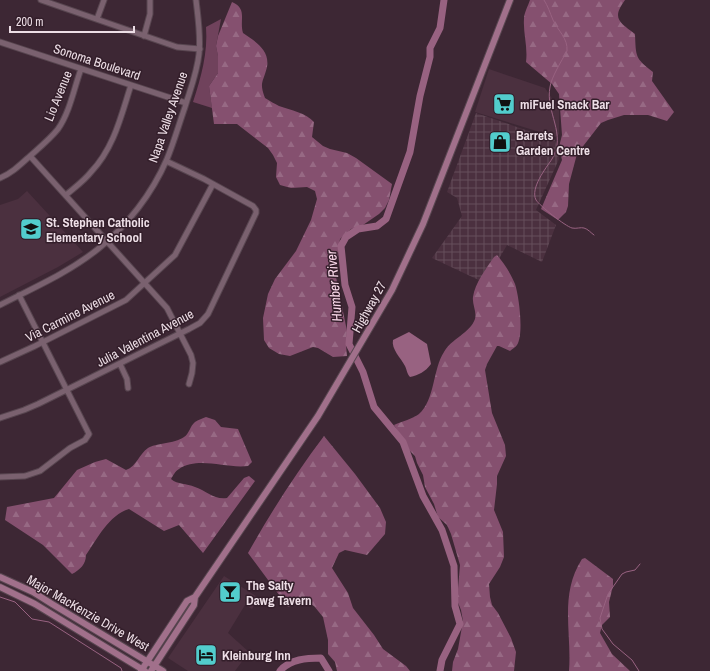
<svg xmlns="http://www.w3.org/2000/svg" width="710" height="671" viewBox="0 0 710 671" font-family="'Archivo Narrow',sans-serif">
  <defs>
    <pattern id="industrial-grid" width="8" height="8" patternUnits="userSpaceOnUse"><rect width="8" height="8" fill="#4b303f"/><path d="M0 4h8M4 0v8" fill="none" stroke="#654e5b"/></pattern>
    <pattern id="forest-firs" width="22" height="20" patternUnits="userSpaceOnUse"><rect width="22" height="20" fill="#85506f"/><path d="M5 1l3.5 6h-7zM16 11l3.5 6h-7z" fill="#976984"/></pattern>
  </defs>
  <rect width="100%" height="100%" fill="#3d2734"/>
  <path fill="#4b303f" d="M489 69 545 88 559 109V134L556 137 475 112Z
    M27 191 83 252 58 267 0 297V205L18 199Z
    M224 576 259 598 252 609 245 605 228 633 249 652 235 671H188L168 658Z"/>
  <path fill="url(#industrial-grid)" d="M476 113 555 140 559 159 536 210 556 225 542 262 507 245 485 283 432 258 462 216 457 198 447 192Z"/>
  <path fill="#70425c" d="M221 19 216 46 218 56V73L209 86 212 108 193 102C201 77 208 53 206 27Z"/>
  <path fill="url(#forest-firs)" d="M530 0H625C611 19 620 22 635 34 636 57 635 58 653 72L652 81 674 112 667 121 648 115H624L608 120 601 123 577 154 569 184 568 206 566 212 558 220 541 209 562 160 559 147 562 135 559 94 552 84 526 62C528 47 523 33 524 19 524 13 528 6 530 0Z
    M232 2C248 9 239 20 243 33 255 41 270 50 267 67 263 83 259 82 265 98 270 101 275 104 279 106 291 110 306 113 314 122L312 137 323 146 330 149 347 153 356 158 392 184 389 200 385 208 379 214 363 225 351 229 340 239 337 260 336 277 347 331 346 345 347 356 333 357 318 348 313 347 290 356 279 354 269 348 264 340 263 318 268 294 275 279 296 251 311 220 317 199 315 191 307 187 291 188 280 185 276 177 277 163 273 155 268 148 237 124H214L209 86 218 73V56L216 46 218 36Z
    M497 255C504 263 511 274 515 284 519 296 524 334 517 345 516 347 512 349 510 351L499 346H497L487 364 485 370 492 413 505 445 506 456 497 476V484L494 510 503 532 504 557 500 567 489 584 490 597 492 605 498 613 511 638 516 652 514 671H452L453 662 458 649 463 621 461 610 457 600 460 565 451 534 447 525 438 517 434 504 425 487 423 475 417 463 415 456 409 450 394 425C401 422 414 418 419 414 435 400 433 368 444 352 451 339 470 333 475 319 477 312 472 304 473 297 475 283 486 269 494 257Z
    M206 417 215 420 221 427 238 429 252 462 248 466C226 469 199 456 179 469 175 471 173 476 171 479 178 485 186 483 195 487 207 491 214 500 227 498L244 478 249 476 255 481 203 553 179 525 164 531 129 509C109 515 97 539 86 555 86 564 80 570 72 574L43 545 5 520 7 507 54 498 77 470 95 462 106 459 126 470C137 466 139 454 148 448 155 443 174 444 184 437 189 434 190 426 195 422 198 420 203 418 206 417Z
    M324 436 355 474 380 508 386 522 385 534 367 555 345 550 339 553 332 568 348 593 353 608 374 635 383 649 406 666 410 671H337L335 662 328 654V640L323 617 314 606 305 601H300L288 607 248 553C271 512 296 473 324 436Z
    M585 558 613 579V586L609 602 610 617 602 625 600 633 612 654 630 671H569C572 632 559 595 582 559Z"/>
  <path fill="#986281" d="M409 332 427 344 431 364C425 372 419 375 410 377 407 374 407 370 405 366 401 358 391 349 393 340Z"/>
  <g fill="none" stroke-linecap="round" stroke-linejoin="round">
    <path stroke="#986281" stroke-width="1" d="M544 0C548 6 550 13 553 20 558 31 568 38 567 51 562 60 551 78 550 87 545 112 567 134 552 159 546 168 530 188 536 200 540 206 565 226 572 228 576 229 581 227 584 228 588 229 591 233 594 235
      M0 597 15 602 32 619 49 622 121 668 122 671
      M639 671 632 660 613 644 605 633 602 629 600 618 608 594 622 574 626 572 635 570 640 564"/>
    <path stroke="#986281" stroke-width="7" d="M280 671C290 659 307 658 321 658L329 671
      M440 671 442 660 460 624 455 606 454 566 442 530 423 496 403 442 374 407 363 372 349 344 352 307 345 285 341 246 346 237 358 229 377 226 386 219 410 152 420 96 430 57V48L440 28 444 0"/>
    <g stroke="#584650" stroke-width="7">
      <path id="minor" d="M41 0 177 47 200 49
        M97 19 104 0
        M144 36 150 14V0
        M0 42 186 103
        M30 156 167 308 191 355 193 363 192 373 189 384
        M0 178C12 173 20 165 30 156 39 148 50 139 58 129 70 112 74 88 81 69
        M66 195C74 188 84 181 91 172 114 148 121 116 131 85
        M0 305C33 288 68 273 98 249 127 226 152 194 167 159 174 142 179 124 185 107 190 90 197 73 199 54 201 36 198 18 196 0
        M0 362 35 346 126 300 175 255 213 184
        M120 364 127 379 128 388
        M0 418 24 410 38 404 189 329 200 323 208 314 256 213V210L253 206 204 179 166 161
        M0 477 25 476 40 471 70 448 85 440 89 434 19 295"/>
    </g>
    <g stroke="#584650" stroke-width="8">
      <path id="major" d="M0 577 33 592 52 604 163 671
        M0 587 35 604 145 671
        M141 671 187 601 195 597 318 416 392 290 423 224 510 0
        M151 671 194 605 195 597"/>
    </g>
    <use href="#minor" stroke="#7a616f" stroke-width="5"/>
    <use href="#major" stroke="#a1708b" stroke-width="6"/>
  </g>
  <defs>
    <g id="supermarket-square" transform="scale(1.15)"><rect x="-9" y="-9" width="18" height="18" rx="4" fill="#52cdcd" stroke="#331e2a"/><path d="M-6-5.5h2.5l.6 2H6L4.5 2H-2.5L-4.4-4H-6ZM-1.5 3.2a1.3 1.3 0 1 0 .1 0ZM3 3.2a1.3 1.3 0 1 0 .1 0Z" fill="#111"/></g>
    <g id="shop-square" transform="scale(1.15)"><rect x="-9" y="-9" width="18" height="18" rx="4" fill="#52cdcd" stroke="#331e2a"/><path d="M-5-2.5h2.3a2.7 3.5 0 0 1 5.4 0H5L5.5 6h-11ZM-1.5-2.5h3a1.5 2.3 0 0 0-3 0Z" fill="#111"/></g>
    <g id="school-square" transform="scale(1.15)"><rect x="-9" y="-9" width="18" height="18" rx="4" fill="#52cdcd" stroke="#331e2a"/><path d="M0-5L7-2L0 1L-7-2ZM-4 1L0 2.5L4 1V4Q0 6-4 4Z" fill="#111"/></g>
    <g id="bar-square" transform="scale(1.15)"><rect x="-9" y="-9" width="18" height="18" rx="4" fill="#52cdcd" stroke="#331e2a"/><path d="M-6-5H6L.8 .8V4.5H3.5V6h-7V4.5H-.8V.8Z" fill="#111"/></g>
    <g id="hotel-square" transform="scale(1.15)"><rect x="-9" y="-9" width="18" height="18" rx="4" fill="#52cdcd" stroke="#331e2a"/><path d="M-6-4.5h1.5V1H6V5H4.5V3h-9V5H-6ZM-4 0a1.8 1.8 0 1 1 3.6 0ZM.5 0V-2.5h3Q6-2.5 6 0Z" fill="#111"/></g>
  </defs>
  <g fill-rule="evenodd">
    <use href="#supermarket-square" x="504" y="104"/>
    <use href="#shop-square" x="500" y="142"/>
    <use href="#school-square" x="31" y="229"/>
    <use href="#bar-square" x="230" y="592"/>
    <use href="#hotel-square" x="206" y="655"/>
  </g>
  <g text-anchor="middle" dominant-baseline="central" stroke-width="3" stroke-linejoin="round" paint-order="stroke">
    <g font-size="13" fill="#eddee6" stroke="#331e2a">
      <text transform="translate(97 62) rotate(18)">Sonoma Boulevard</text>
      <text transform="translate(58 96) rotate(-68)">Lio Avenue</text>
      <text transform="translate(168 117) rotate(-71)">Napa Valley Avenue</text>
      <text transform="translate(369 307) rotate(-61)">Highway 27</text>
      <text transform="translate(70 316) rotate(-27)">Via Carmine Avenue</text>
      <text transform="translate(145 338) rotate(-28)">Julia Valentina Avenue</text>
      <text transform="translate(88 613) rotate(30)">Major MacKenzie Drive West</text>
    </g>
    <g font-size="13" font-weight="bold" fill="#eddee6" stroke="#331e2a" text-anchor="start">
      <text x="520" y="104">miFuel Snack Bar</text>
      <text x="516" y="135">Barrets<tspan x="516" dy="15">Garden Centre</tspan></text>
      <text x="46" y="222">St. Stephen Catholic<tspan x="46" dy="15">Elementary School</tspan></text>
      <text x="246" y="585">The Salty<tspan x="246" dy="15">Dawg Tavern</tspan></text>
      <text x="222" y="655">Kleinburg Inn</text>
    </g>
    <g font-size="14" font-style="italic" fill="#fad8ea" stroke="#331e2a">
      <text transform="translate(334 286) rotate(-95)">Humber River</text>
    </g>
  </g>
  <path d="M10 26v6h124v-6" fill="none" stroke="#eddee6" stroke-width="2"/>
  <text x="16" y="26" font-size="12" fill="#eddee6" stroke="#331e2a" stroke-width="3" paint-order="stroke">200 m</text>
</svg>
